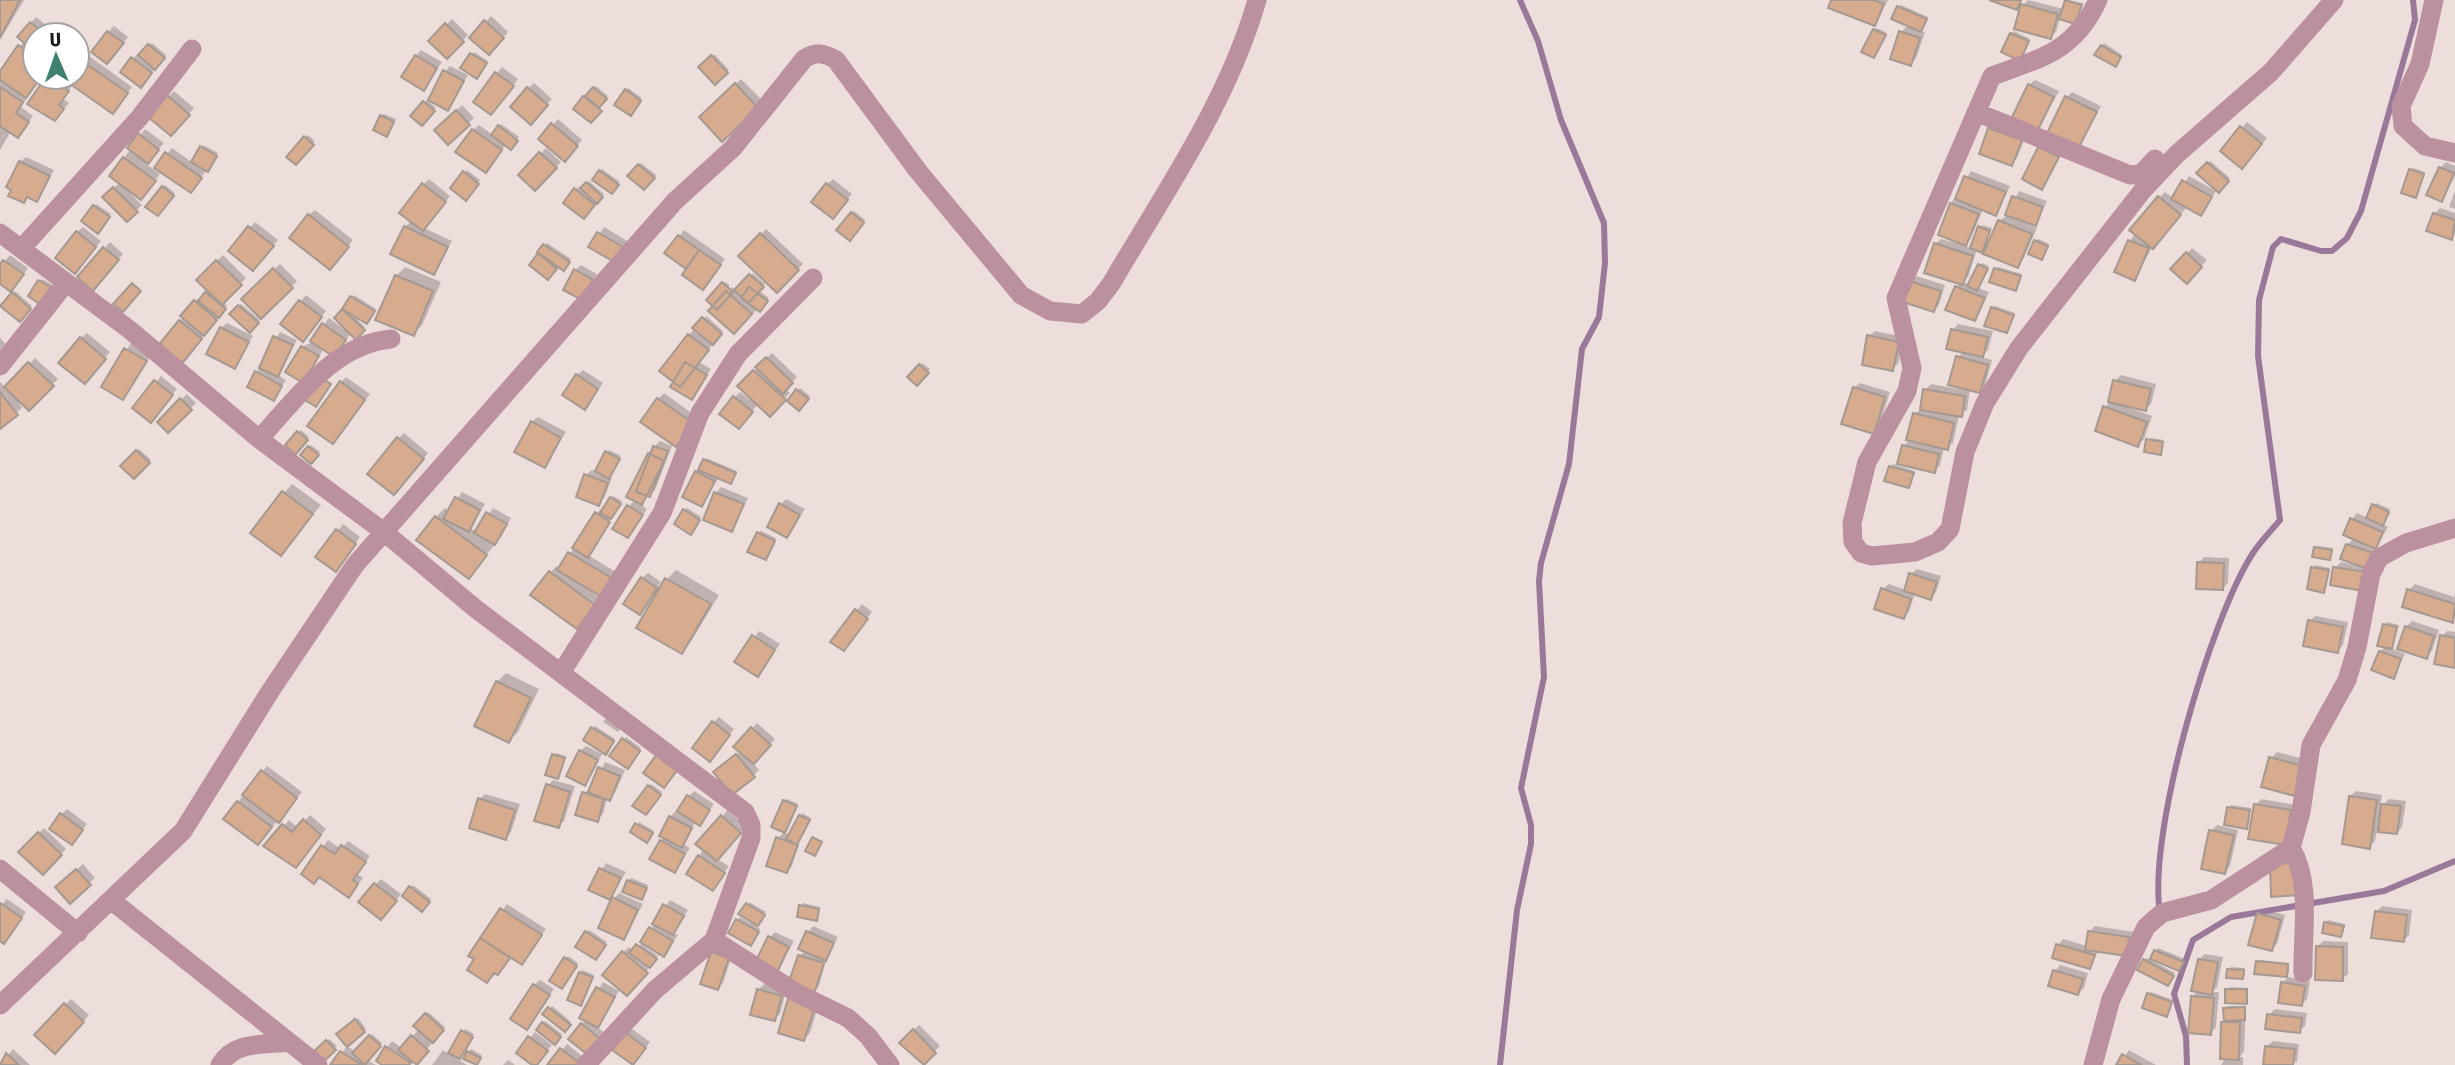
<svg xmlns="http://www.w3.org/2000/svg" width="2455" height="1065" viewBox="0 0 2455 1065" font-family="'Fira Sans Condensed',sans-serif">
  <rect width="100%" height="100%" fill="#eededb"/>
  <path fill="#0003" d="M0 0H24L0 40Z
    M1833 0H1888L1875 24Z
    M2028 0 2064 9 2067 0 2083 3 2077 20 2060 17 2056 32 2050 37 2023 5Z
    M1901 5 1928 17 1920 31 1925 32 1916 58 1910 64 1892 58 1901 32 1908 25 1899 7Z
    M491 16 508 32 489 53 471 37Z
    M36 17 55 32 53 35H35V77H40L21 107 33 116 18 136 11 131 0 150V74L24 41 31 23Z
    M452 19 468 35 447 57 430 41Z
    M114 26 128 37 113 56 108 32Z
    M1877 28 1887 33 1874 56 1875 30Z
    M2014 31 2030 39 2022 56 2011 34Z
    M152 43 166 55 146 80 133 58Z
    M2104 43 2122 55 2117 63 2102 46Z
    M421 50 442 62 424 89 416 56Z
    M474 52 488 61 479 74 472 54Z
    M85 53 132 87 118 106 73 84 63 99 69 103 55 119 29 103 48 77 65 80 77 77V56L80 59Z
    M714 54 729 70 715 82 701 67Z
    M450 66 468 75 448 108 445 72Z
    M502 67 518 79 497 107 475 101Z
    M741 79 763 101 723 139 701 117Z
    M2035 80 2059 91 2037 130 2029 85Z
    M534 83 552 99 536 117 528 88Z
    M596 86 608 96 593 119 576 109Z
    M628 88 642 98 633 112 626 90Z
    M174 91 194 108 176 129 151 117Z
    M2072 92 2101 106 2078 147 2067 97Z
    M427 100 436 108 422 124 413 116Z
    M462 105 474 118 448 143 436 130Z
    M384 114 396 119 387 135 382 116Z
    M558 119 582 140 570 154 553 125Z
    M2247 122 2267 138 2248 161 2222 151Z
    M1995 123 2026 135 2017 158 2012 164 1989 129Z
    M501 124 519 137 511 147 506 144 491 165 473 130 479 125 493 135Z
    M145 129 164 143 146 164 160 174 146 192 128 191 142 205 127 220 105 197 120 182 111 176Z
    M308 135 315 141 296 163 288 157Z
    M203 145 218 153 196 185 167 154 172 148 193 163Z
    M546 148 561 162 535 189 520 175Z
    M2040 148 2063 151 2042 188Z
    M26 157 54 170 37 200 29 196 24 201 20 162Z
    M2210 161 2230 178 2219 191 2199 173Z
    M2446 162 2455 166V176L2442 200 2440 168Z
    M641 163 656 175 644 188 630 176Z
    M2413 168 2425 172 2416 196 2410 170Z
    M602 169 620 182 614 190 600 171Z
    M467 170 480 180 466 198 452 188Z
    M1971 171 2010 186 1996 214 1983 209 1971 238 1963 246 1972 248 1982 225 1992 228 1984 249H1977L1968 277 1963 282 1970 285 1982 263 1989 266 1978 288 1989 292 1975 319 1956 287 1961 282 1935 244 1941 239 1963 245 1951 204Z
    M2189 176 2216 191 2206 208 2200 214 2188 206 2152 247 2135 279 2117 271 2130 241 2160 197 2165 192 2174 199Z
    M429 179 450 196 424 228 452 241 434 273 405 227 412 220 423 185Z
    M833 179 852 194 838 211 827 184Z
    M589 181 604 194 584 217 566 202 578 187 581 190Z
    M165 185 175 193 158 214 148 206Z
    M2019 191 2047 201 2035 224 2026 220 2025 223 2037 228 2023 260 2018 266 1999 221 2006 216Z
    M2455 191V209L2449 207Z
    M96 204 111 214 100 229 94 206Z
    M2440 208 2455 213V234L2451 238 2434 214Z
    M315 210 353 240 336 262 309 215Z
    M854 211 865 220 849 238 839 230Z
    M255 222 278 240 258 263 230 251Z
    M83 227 101 241 80 266 77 232Z
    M604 227 629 242 621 255 591 247Z
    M766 229 803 264 777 290 741 256Z
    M684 230 725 259 708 282 667 253Z
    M2038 239 2049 244 2042 258 2036 241Z
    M110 242 123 254 98 284 79 277Z
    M547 243 571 259 566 266 558 265 548 277 532 264Z
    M2192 248 2207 260 2187 282 2173 269Z
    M10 255 28 268 16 284 0 282V267Z
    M223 255 246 278 223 302 227 306 185 359 180 321 195 301 209 290 198 280Z
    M280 264 297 281 261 317 244 299Z
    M581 265 597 274 587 292 576 270Z
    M405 267 441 282 422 325 413 334 396 276Z
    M1998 267 2022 274 2015 289 1996 269Z
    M753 273 765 284 758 290 769 298 734 332 709 300 725 282 730 285 714 303 716 305 732 287 736 290Z
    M1916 276 1945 285 1939 305 1934 310 1911 282Z
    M42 279 53 285 43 300 40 281Z
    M15 291 32 306 20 320 2 305Z
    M306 295 326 311 308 334 282 324Z
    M354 295 376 309 369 319 353 315 365 327 356 337 351 333 339 350 324 348 308 375 302 347 310 343 329 318 345 330 336 318Z
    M241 304 260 320 250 330 231 314Z
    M1995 306 2015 313 2007 331 1992 308Z
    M706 316 723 331 699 362 711 369 692 398 689 335Z
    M227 323 253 336 234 367 221 328Z
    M1958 324 1993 331 1988 350 1981 357 1992 360 1985 386 1980 392 1970 389 1967 410 1959 415 1953 443 1944 448 1940 465 1935 471 1903 446 1910 440 1914 414 1922 409 1925 390 1931 384 1964 390 1958 357 1964 351 1953 330Z
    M1875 331 1904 337 1898 364 1892 369 1869 336Z
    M280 332 297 340 278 375 286 380 273 399 257 372Z
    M87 333 110 352 90 376 81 338Z
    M0 338 6 344 0 350Z
    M131 343 151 355 123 398 103 387Z
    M772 353 797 377 785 389 790 393 770 414 758 404 744 421 734 398 740 392 750 400 752 398 739 386Z
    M35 358 58 379 29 409 16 397 22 408 0 427V382L6 388Z
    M922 363 930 369 916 384 909 377Z
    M583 370 603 383 590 402 577 375Z
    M2121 375 2156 384 2151 404 2145 409 2128 405 2127 407 2152 416 2144 439 2138 445 2105 407 2110 402 2115 381Z
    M161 376 177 389 156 415V382Z
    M346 377 370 394 338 437 341 382Z
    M1860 383 1890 392 1879 426 1873 432 1854 388Z
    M800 388 810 396 799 409 789 401Z
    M664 393 697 417 676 445 658 399Z
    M187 394 196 403 168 431 159 422Z
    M538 417 566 432 544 466 532 422Z
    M301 430 309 437 295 452 287 445Z
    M404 433 428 453 399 488 398 439Z
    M2150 438 2164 440 2160 453 2148 440Z
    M660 441 672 446 655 490 640 504 647 509 628 536 629 506 635 500 654 447Z
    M311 445 320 452 311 462 303 455Z
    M139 449 151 460 134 477 123 466Z
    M609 450 621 456 609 476 612 478 604 498 598 504 586 475 592 470 597 472Z
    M706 458 737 471 731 482 719 477 702 505 697 472Z
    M1893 464 1915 471 1908 486 1890 467Z
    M292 484 321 505 281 554 284 493Z
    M721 487 748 498 732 530 716 493Z
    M462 492 485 504 471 528 476 532 493 508 511 518 501 537 468 577 436 517 445 508 449 512Z
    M613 496 622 501 588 555 616 572 606 588H590L589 590 600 598 582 622 533 595 556 566 560 569 596 514 602 508 604 510Z
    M786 499 805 509 787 536 781 504Z
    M2376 503 2390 509 2382 524 2388 527 2376 547 2368 583 2335 568 2341 562 2355 565 2347 545 2354 538 2352 519 2357 513 2368 518Z
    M687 508 701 517 693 530 684 510Z
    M343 524 360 537 341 564 318 557Z
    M761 531 776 538 768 556 758 533Z
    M2318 546 2333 548 2332 556 2330 558 2315 548Z
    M2204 557 2229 558 2228 583 2223 588 2199 563Z
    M2315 565 2330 568 2324 591 2313 568Z
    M1917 569 1941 576 1936 592 1930 598 1915 593 1909 612 1903 617 1883 589 1889 584 1906 590 1911 574Z
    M676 570 719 595 690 643 682 652 667 579Z
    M648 573 661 582 640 612 642 578Z
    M2415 584 2454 597 2455 592V618L2452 621 2409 590Z
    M862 604 872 612 849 643 833 641Z
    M2315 616 2348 622 2343 645 2338 651 2310 621Z
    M2412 621 2439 630 2432 651 2426 657 2406 627Z
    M2387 622 2399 625 2390 648 2405 654 2393 677 2380 652 2386 646Z
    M759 631 780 644 757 675 737 662Z
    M2447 631 2455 632V666L2442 636Z
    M506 673 539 689 518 732 509 741 497 682Z
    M610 712 627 720 618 732 603 722Z
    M719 717 734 729 715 754 713 723Z
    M757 723 775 739 753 763 759 770 753 776 721 767 741 751 736 746Z
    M595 726 615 739 608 751 585 740Z
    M626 737 641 748 630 764 624 740Z
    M586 746 602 754 585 784 580 751Z
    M2277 752 2308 760 2300 788 2271 758Z
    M556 753 566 756 557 777 554 755Z
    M605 762 625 770 615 793 607 798 603 814 597 820 583 793 592 789Z
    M267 766 302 792 264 837 238 802Z
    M553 780 575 786 564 821 558 826 548 785Z
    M651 784 662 792 648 811 649 786Z
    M694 791 714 804 700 823 696 821 683 844 690 848 674 871 662 841 670 817Z
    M2356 791 2382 795 2380 808 2389 799 2406 801 2402 827 2397 833 2377 830 2375 841 2369 847 2350 796Z
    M485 794 520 804 511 832 505 838 480 799Z
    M787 799 798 804 785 831 784 801Z
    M2262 799 2295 805 2290 838 2256 804Z
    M2231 805 2251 808 2246 827 2229 808Z
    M67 809 87 824 77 837 61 815Z
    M727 810 746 826 717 859 729 866 713 889 699 856Z
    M802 813 811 818 800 839 792 866 787 871 778 838 783 833 790 835Z
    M310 815 326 829 301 860 284 856 281 859 266 846 289 820 298 828Z
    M639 822 654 831 649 838 632 831Z
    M2217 825 2238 830 2230 866 2225 872 2211 831Z
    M44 828 66 849 43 873 21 852Z
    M328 840 341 849 348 841 370 856 357 874 363 878 354 890 320 876 303 874Z
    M606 863 626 872 610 898 591 889Z
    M83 864 95 878 71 901 58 887Z
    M631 878 648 885 642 898 629 881Z
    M381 879 401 894 387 913 376 884Z
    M413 885 431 899 422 909 404 895Z
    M619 893 643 904 624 938 614 899Z
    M7 899 26 912 9 936 0 939V906Z
    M670 900 688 910 673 933 678 935 664 955 646 944 644 946 658 956 633 989 623 952 629 947 633 951 641 944Z
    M749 902 766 912 756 926 760 929 753 942 730 932 740 917 750 923Z
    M803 903 820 907 819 916 817 919 801 906Z
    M507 904 546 929 522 963 511 956 504 968 487 981 476 959 471 955Z
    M2382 906 2412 910 2409 935 2403 941 2376 912Z
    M2264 909 2285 915 2277 944 2272 949 2258 914Z
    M2328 920 2345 924 2343 933 2341 935 2325 923Z
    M813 926 838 937 827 957 819 986 812 994 800 956 805 950 808 932Z
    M2095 926 2134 932 2132 949 2099 950 2090 967 2058 945 2063 939 2087 946 2090 931Z
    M589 930 607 942 598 956 587 932Z
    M775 932 794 941 776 973 769 938Z
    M2323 941 2348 942V974L2342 979 2317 947Z
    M718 947 733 952 723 983 718 988 712 952Z
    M2158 948 2185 959 2181 966 2155 951Z
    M2205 954 2223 957 2217 987 2212 992H2219L2216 1027 2211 1033 2193 996 2199 990V959Z
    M568 956 578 963 564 985 566 958Z
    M2147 958 2175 973 2170 982 2145 960Z
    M2260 960 2289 963V973L2286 976 2257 962Z
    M2060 965 2088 973 2084 988 2078 993 2055 971Z
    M2231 967 2245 968V975L2242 977 2229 969Z
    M582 970 594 975 583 1002 580 973Z
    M2288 977 2310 981 2307 999 2302 1004 2282 983Z
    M540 980 554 989 527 1028 534 985Z
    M603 982 619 991 597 1027 605 1033 593 1047 582 1024 587 1020 582 1017Z
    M764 984 786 991 780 1014 774 1019 758 990Z
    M2230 987 2248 988V1000L2246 1002 2227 990Z
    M2151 992 2173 1000 2166 1015 2149 994Z
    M791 996 821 997 810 1033 804 1039Z
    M71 999 89 1015 55 1052 37 1035Z
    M552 1006 571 1022 564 1030 545 1014Z
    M2228 1006H2246L2244 1052 2239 1057H2243V1065H2221L2226 1058 2223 1023Z
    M2275 1009 2307 1013 2305 1026 2299 1032 2269 1015Z
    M428 1012 445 1027 416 1063 412 1060 409 1065H385L378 1060 392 1041 402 1048 419 1029 416 1026Z
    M358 1018 366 1029 347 1045 339 1034Z
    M545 1021 562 1034 555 1042 538 1029Z
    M919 1025 940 1046 922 1064 901 1043Z
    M631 1028 650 1042 638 1058 614 1050Z
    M465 1029 474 1034 458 1059 467 1065H432L443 1050 449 1054Z
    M535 1032 552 1045 535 1065 530 1038Z
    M372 1034 382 1043 367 1060 376 1065H333L347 1046 356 1052Z
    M329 1039 337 1046 321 1062 314 1054Z
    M2273 1041 2299 1044 2297 1062 2265 1065 2267 1046Z
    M567 1044 586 1059 581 1065 562 1050Z
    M13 1049 30 1065H0Z
    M471 1049 482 1055 479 1061 465 1058Z
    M2129 1050 2156 1065H2118Z
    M508 1060 515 1065H503Z"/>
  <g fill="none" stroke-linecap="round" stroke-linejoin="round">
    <path stroke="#997899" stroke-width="6" d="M2160 912C2147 835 2210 619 2253 553 2260 542 2271 531 2280 520L2258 356 2259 300 2273 247 2281 239 2321 251H2332L2347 238 2361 211 2415 20 2413 0
      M1500 1065 1517 910 1531 844V825L1521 788 1544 677 1539 581 1541 563 1569 464 1582 349 1599 317 1605 263 1604 223 1561 120 1538 41 1520 0
      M2187 1065 2186 1036 2174 994 2193 940 2231 917 2384 891 2455 861"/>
  </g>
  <path fill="#d6ab8e" stroke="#a59991" stroke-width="2" d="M0 0H20L0 38Z
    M1831 0H1874L1884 4 1875 26 1828 8Z
    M1989 0H2021L2017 10Z
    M2065 0 2082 5 2075 24 2059 19Z
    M2021 4 2058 14 2051 39 2014 29Z
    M1897 6 1927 19 1921 32 1891 19Z
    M484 20 504 38 489 55 469 38Z
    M30 22 47 35H35V52L17 37Z
    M445 23 464 42 447 59 428 41Z
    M1873 29 1886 35 1874 58 1861 52Z
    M107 31 124 43 107 64 91 52Z
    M1899 31 1920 38 1911 66 1890 59Z
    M2010 33 2029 41 2020 61 2001 52Z
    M148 44 165 58 155 70 138 55Z
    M18 45 35 57V77H41L26 98 0 80V71Z
    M2101 45 2121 57 2116 67 2094 55Z
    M470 53 487 63 477 79 460 68Z
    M415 55 437 68 424 91 401 77Z
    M711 55 728 73 715 85 698 67Z
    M131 57 152 73 141 88 120 72Z
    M78 58 128 93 113 114 63 79 77 77Z
    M443 70 464 81 448 111 428 100Z
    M495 72 514 86 491 115 473 102Z
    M46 77 69 91 59 105 64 109 55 121 27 104Z
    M735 83 758 108 722 142 699 117Z
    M2028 84 2054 97 2037 132 2011 119Z
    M0 87 23 102 16 113 29 122 18 138 0 126Z
    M527 87 548 105 531 125 510 107Z
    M593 87 607 99 599 108 585 96Z
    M625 89 641 101 631 116 614 105Z
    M167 95 190 115 171 136 148 117Z
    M583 96 602 111 591 123 573 109Z
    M2065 96 2097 112 2078 149 2047 133Z
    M423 101 435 111 422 126 410 116Z
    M456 110 470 125 448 145 434 130Z
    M380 115 394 122 387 137 373 130Z
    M551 123 578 146 565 162 538 139Z
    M498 125 518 141 511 150 491 135Z
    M2240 126 2262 144 2242 169 2220 151Z
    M1988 128 2022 140 2012 166 1979 154Z
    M472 129 502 150 486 173 455 152Z
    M138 133 159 150 148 164 127 148Z
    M304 136 314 145 296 165 286 157Z
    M200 146 217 156 208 172 191 162Z
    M2038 147 2059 157 2042 190 2022 179Z
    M165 152 202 178 191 193 154 168Z
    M539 152 557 168 535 191 518 175Z
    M123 157 156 181 141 200 109 176Z
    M19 161 50 176 37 202 27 197 24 203 8 196 11 190 6 187Z
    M2207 162 2229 181 2219 193 2196 173Z
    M638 164 655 178 644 190 627 176Z
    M2439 167 2454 173 2442 202 2426 195Z
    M2409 169 2424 174 2416 198 2401 193Z
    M599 170 619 185 612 194 592 180Z
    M463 171 479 184 466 201 450 188Z
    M1964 176 2006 192 1996 216 1955 199Z
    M2182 180 2212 197 2201 216 2171 199Z
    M586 182 603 197 597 204 580 188Z
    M422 183 446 202 423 231 399 213Z
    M826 183 848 200 833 219 811 202Z
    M162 186 174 196 158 216 145 207Z
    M113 187 138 212 127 222 102 197Z
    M574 188 595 205 584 219 563 203Z
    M2012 196 2043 207 2036 226 2005 215Z
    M2158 196 2181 215 2153 249 2129 230Z
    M1950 203 1979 214 1966 246 1938 235Z
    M93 205 110 217 98 234 81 221Z
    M851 212 864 223 850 241 836 230Z
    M2433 213 2455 220 2452 240 2426 231Z
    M308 214 349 247 330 270 289 238Z
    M1998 220 2032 234 2018 268 1983 254Z
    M248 226 274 246 253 271 228 251Z
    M404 226 448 247 434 275 390 254Z
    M1978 226 1990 231 1982 253 1970 248Z
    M76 231 96 247 75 274 55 258Z
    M597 232 625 248 616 263 588 247Z
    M760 233 799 270 777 293 738 256Z
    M678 235 699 250 686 269 664 253Z
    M2034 240 2048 246 2042 260 2028 254Z
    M2128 240 2149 248 2135 281 2114 272Z
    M1934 243 1973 256 1963 285 1924 273Z
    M543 244 570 262 564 271 537 252Z
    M103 247 119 260 93 291 77 277Z
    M699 250 721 265 703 290 682 275Z
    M2186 252 2202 267 2187 284 2170 269Z
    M538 253 557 269 548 280 529 265Z
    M3 260 24 274 11 292 0 284V264Z
    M216 260 242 285 222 305 196 280Z
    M1978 264 1988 269 1977 291 1967 286Z
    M273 268 293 288 261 319 241 299Z
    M1994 268 2021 276 2016 291 1989 282Z
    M574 269 593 280 582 300 563 290Z
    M749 274 764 287 748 303 734 290Z
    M395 275 433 291 414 336 375 320Z
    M38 280 52 288 41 305 28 296Z
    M1909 281 1941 291 1934 312 1903 302Z
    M722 282 733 292 717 310 706 300Z
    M132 283 141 291 123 312 113 304Z
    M1955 286 1985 298 1975 321 1945 310Z
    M749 287 768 301 760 312 741 298Z
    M726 291 752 314 734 334 708 311Z
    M12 292 31 309 20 322 0 306Z
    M205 292 226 309 219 318 198 301Z
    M350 296 375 311 367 324 342 309Z
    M194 300 217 320 204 336 180 316Z
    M299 300 322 317 303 342 280 324Z
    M238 305 259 323 250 333 229 314Z
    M1991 307 2014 315 2007 333 1984 326Z
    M342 309 365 330 356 340 334 318Z
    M702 317 722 334 713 345 692 328Z
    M179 320 202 339 180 366 156 348Z
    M322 323 346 340 334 357 310 341Z
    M220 327 249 342 235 369 206 354Z
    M1951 329 1988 337 1983 357 1946 349Z
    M688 334 709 350 680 387 659 371Z
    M1867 335 1899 342 1893 371 1862 365Z
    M273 336 293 345 278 377 259 368Z
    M80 337 106 359 85 384 58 363Z
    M301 346 319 356 303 383 285 372Z
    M124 348 147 361 123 400 101 387Z
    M1956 356 1988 365 1980 393 1948 385Z
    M766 357 793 383 783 394 755 367Z
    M28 362 54 386 29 411 4 387Z
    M685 362 707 375 692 400 670 387Z
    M919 364 929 373 917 386 907 377Z
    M753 370 786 400 770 417 737 386Z
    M255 371 282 386 274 401 247 387Z
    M576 374 598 389 585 410 562 395Z
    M320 377 331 384 316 407 305 400Z
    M154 380 173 395 151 423 132 408Z
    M2113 380 2151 389 2146 411 2108 402Z
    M340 381 365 400 333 444 307 426Z
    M1853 387 1885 397 1874 434 1841 424Z
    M796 389 809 399 799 411 787 401Z
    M1923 389 1965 396 1962 417 1920 410Z
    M0 392 18 415 0 429Z
    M733 396 753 412 739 429 719 414Z
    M180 398 192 410 168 433 157 422Z
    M657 398 693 423 676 447 640 422Z
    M2103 406 2147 422 2138 447 2095 431Z
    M1913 413 1954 423 1948 450 1906 440Z
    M531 421 561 438 545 468 514 452Z
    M297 431 308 440 295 455 285 445Z
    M397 437 424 459 394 495 367 474Z
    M2146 439 2163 442 2161 455 2144 452Z
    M1902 445 1939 454 1935 473 1897 464Z
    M308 446 319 455 311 464 300 455Z
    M653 446 668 451 650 497 636 492Z
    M136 450 150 463 134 479 120 466Z
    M605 451 620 459 609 479 595 471Z
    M648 453 664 461 642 505 626 497Z
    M703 459 736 473 731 484 698 470Z
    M1889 466 1914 473 1909 488 1884 481Z
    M695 471 715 481 702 507 682 497Z
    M584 474 608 483 599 506 576 497Z
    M282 491 313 514 281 556 250 533Z
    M714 492 744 504 732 532 703 520Z
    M455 497 480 510 469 532 443 519Z
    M610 497 621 504 611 519 600 513Z
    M779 503 800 515 787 538 767 527Z
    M2372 504 2389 512 2383 526 2366 518Z
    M627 505 643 515 628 538 612 529Z
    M683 509 700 520 691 535 674 524Z
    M486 512 507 524 495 545 474 533Z
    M595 512 610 522 588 558 572 548Z
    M435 516 487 555 469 579 416 540Z
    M2350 518 2383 532 2376 549 2343 535Z
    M336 529 356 544 336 572 315 557Z
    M757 532 775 541 766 560 747 552Z
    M2346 544 2373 553 2368 569 2340 559Z
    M2314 547 2332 550 2330 560 2312 557Z
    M568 552 612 578 600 596 557 570Z
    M2197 562 2224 563 2223 590 2196 589Z
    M2311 567 2329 570 2324 593 2307 589Z
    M2333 567 2366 572 2363 591 2330 585Z
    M549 571 595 605 577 629 530 595Z
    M1909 573 1937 582 1931 600 1904 591Z
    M641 577 657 588 640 615 623 604Z
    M665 578 711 604 682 654 636 628Z
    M1881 588 1911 599 1904 619 1874 609Z
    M2407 589 2455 604 2453 623 2402 607Z
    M855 609 868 619 844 651 830 642Z
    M2308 620 2343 627 2338 653 2303 646Z
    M2383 624 2397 627 2392 649 2377 646Z
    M2405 626 2434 636 2427 659 2397 649Z
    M752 635 775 650 758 677 734 662Z
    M2440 635 2455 638V668L2434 664Z
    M2379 651 2401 659 2394 679 2371 670Z
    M496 681 531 698 509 743 474 726Z
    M712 721 730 735 710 762 692 748Z
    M591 727 614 741 606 755 583 740Z
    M751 727 771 745 754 764 733 747Z
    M622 738 640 751 628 769 609 756Z
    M579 750 598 760 585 786 566 776Z
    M552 754 565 758 558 779 545 775Z
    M657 754 678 769 664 788 643 773Z
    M736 754 755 777 732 795 713 772Z
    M2269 757 2303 766 2295 796 2261 787Z
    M598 767 620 776 610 801 588 792Z
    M261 770 297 798 279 823 242 795Z
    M546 784 570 792 559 828 534 821Z
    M648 785 661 795 646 815 632 806Z
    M582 792 604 799 598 822 575 815Z
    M687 795 710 810 700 826 677 811Z
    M2349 796 2377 800 2370 849 2342 844Z
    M478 798 515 810 506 840 469 828Z
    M783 800 797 806 785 833 771 827Z
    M237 801 272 827 258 845 223 819Z
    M2254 804 2291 810 2285 845 2248 839Z
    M2381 804 2401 806 2397 834 2378 832Z
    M2227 807 2250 810 2247 829 2224 825Z
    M60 813 83 830 72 845 49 829Z
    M721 815 741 833 717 861 695 844Z
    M799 815 810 820 797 845 786 839Z
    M669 816 692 828 682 848 659 836Z
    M303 819 321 835 296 868 263 846 282 824 292 832Z
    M635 823 653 833 647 843 630 832Z
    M2209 830 2234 835 2225 874 2201 869Z
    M38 832 62 855 43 875 18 852Z
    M776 837 798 845 787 873 766 866Z
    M812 837 822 842 815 856 805 851Z
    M660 840 685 854 675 873 649 859Z
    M321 845 335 854 341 845 366 862 353 880 358 884 349 898 319 877 314 884 301 874Z
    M698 855 725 873 713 891 686 874Z
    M2296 863 2298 895 2271 897 2270 864Z
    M599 868 621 878 610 900 588 890Z
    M76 869 91 885 70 904 55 887Z
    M627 880 647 888 642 900 622 892Z
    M374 883 397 901 381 920 358 902Z
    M409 886 430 902 422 912 402 896Z
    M612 897 638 910 624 940 598 928Z
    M0 903 22 918 4 944 0 941Z
    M746 903 765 915 758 926 738 914Z
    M663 904 684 916 673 935 652 924Z
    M799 905 819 909 817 921 797 917Z
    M500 908 542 935 522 965 480 938Z
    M2375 911 2407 915 2404 942 2371 938Z
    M2257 913 2281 920 2272 951 2248 945Z
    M736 919 759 932 751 946 728 933Z
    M2324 922 2344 926 2341 937 2322 933Z
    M649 927 673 941 664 957 640 942Z
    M585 931 606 945 596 960 575 947Z
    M806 931 834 943 826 961 798 949Z
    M2088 931 2129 937 2127 956 2085 950Z
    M768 936 789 947 776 975 754 965Z
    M480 938 510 958 498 975 494 973 487 983 467 970 474 959 468 956Z
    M636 944 657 959 650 968 629 953Z
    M2056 944 2095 955 2090 969 2052 958Z
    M2316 946 2343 947V981L2315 980Z
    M2154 950 2184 962 2179 971 2150 959Z
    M622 951 648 973 627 996 602 975Z
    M711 952 729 958 718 990 700 984Z
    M798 955 824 963 814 994 788 985Z
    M564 957 577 966 562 989 549 981Z
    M2143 959 2174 976 2168 986 2137 970Z
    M2198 959 2218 962 2212 995 2191 991Z
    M2256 961 2288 964 2287 977 2254 974Z
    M2227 969 2244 970 2243 979 2226 978Z
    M2053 970 2083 979 2078 995 2048 986Z
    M579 972 593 977 581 1006 567 1000Z
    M2281 982 2305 986 2302 1006 2278 1003Z
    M533 984 550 995 527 1030 510 1019Z
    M596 987 615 997 598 1028 579 1018Z
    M757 989 782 996 775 1021 750 1015Z
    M2225 989H2247V1004L2225 1003Z
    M2147 993 2172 1002 2167 1017 2142 1008Z
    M789 995 816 1003 804 1041 778 1033Z
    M2191 996 2214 998 2211 1035 2188 1033Z
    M64 1003 84 1022 55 1054 34 1035Z
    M548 1007 571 1025 565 1032 542 1014Z
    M2245 1007V1020L2224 1021 2223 1008Z
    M425 1013 444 1030 433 1043 413 1026Z
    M2267 1014 2302 1018 2300 1033 2265 1029Z
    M355 1019 365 1032 347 1047 336 1034Z
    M542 1022 561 1037 555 1045 536 1030Z
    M2221 1022H2240L2239 1060 2220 1059Z
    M581 1023 600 1039 588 1055 568 1039Z
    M913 1029 936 1053 924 1065 899 1043Z
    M461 1030 473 1037 460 1059 448 1053Z
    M625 1032 646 1048 633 1065 612 1050Z
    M369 1035 381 1046 365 1065 352 1053Z
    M411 1035 429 1051 417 1065 398 1050Z
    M528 1036 548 1051 537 1065H532L516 1053Z
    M326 1040 336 1050 321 1064 311 1054Z
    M385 1046 411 1063 409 1065H382L376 1061Z
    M2265 1046 2295 1049 2293 1065H2263Z
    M560 1048 582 1065H547Z
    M340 1051 362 1065H330Z
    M467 1051 481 1058 477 1065 463 1059Z
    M6 1053 19 1065H0Z
    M2122 1054 2141 1065H2116Z"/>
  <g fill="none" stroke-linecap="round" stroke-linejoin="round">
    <path stroke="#bb909f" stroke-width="19" d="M2098 0C2074 52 2041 58 1992 76L1896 298 1912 368 1907 391 1867 462 1852 523 1853 542 1861 553 1872 556 1915 552 1938 542 1950 529 1965 452 1985 403 2019 348 2143 190 2177 154 2271 72 2334 0
      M2434 0 2420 64 2401 106 2403 126 2425 146 2455 153
      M1976 112 2130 175 2141 174 2155 159
      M0 233 130 330 259 439 384 532 476 609 745 812 751 825V838L714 940 655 990 586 1065
      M21 249 140 117 192 49
      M0 366 65 284
      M259 439C296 399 334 344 391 339
      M561 673 662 513 700 413 738 354 813 278
      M2291 848C2312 882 2302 933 2303 973
      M0 869 78 933
      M112 901 318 1065
      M714 940 797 993 848 1018 868 1036 890 1065
      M0 1005 183 831 271 690 355 565 675 201 733 148 804 59C816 51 824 53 836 60L918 171 1021 295 1050 311 1082 314 1098 301 1111 284C1164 193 1228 102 1257 0
      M220 1065C234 1041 263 1045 289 1042
      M2093 1065 2111 999 2146 927 2162 913 2211 900 2291 848 2301 812 2311 745 2347 680 2357 647 2371 574 2379 558 2406 543 2455 528"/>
  </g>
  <g transform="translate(56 56) rotate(358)"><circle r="33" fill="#ffffff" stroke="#a5a2a2" stroke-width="2"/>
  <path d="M0-5L12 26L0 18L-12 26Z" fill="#3e8071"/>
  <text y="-10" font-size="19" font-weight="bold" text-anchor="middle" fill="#1d1716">U</text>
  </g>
</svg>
